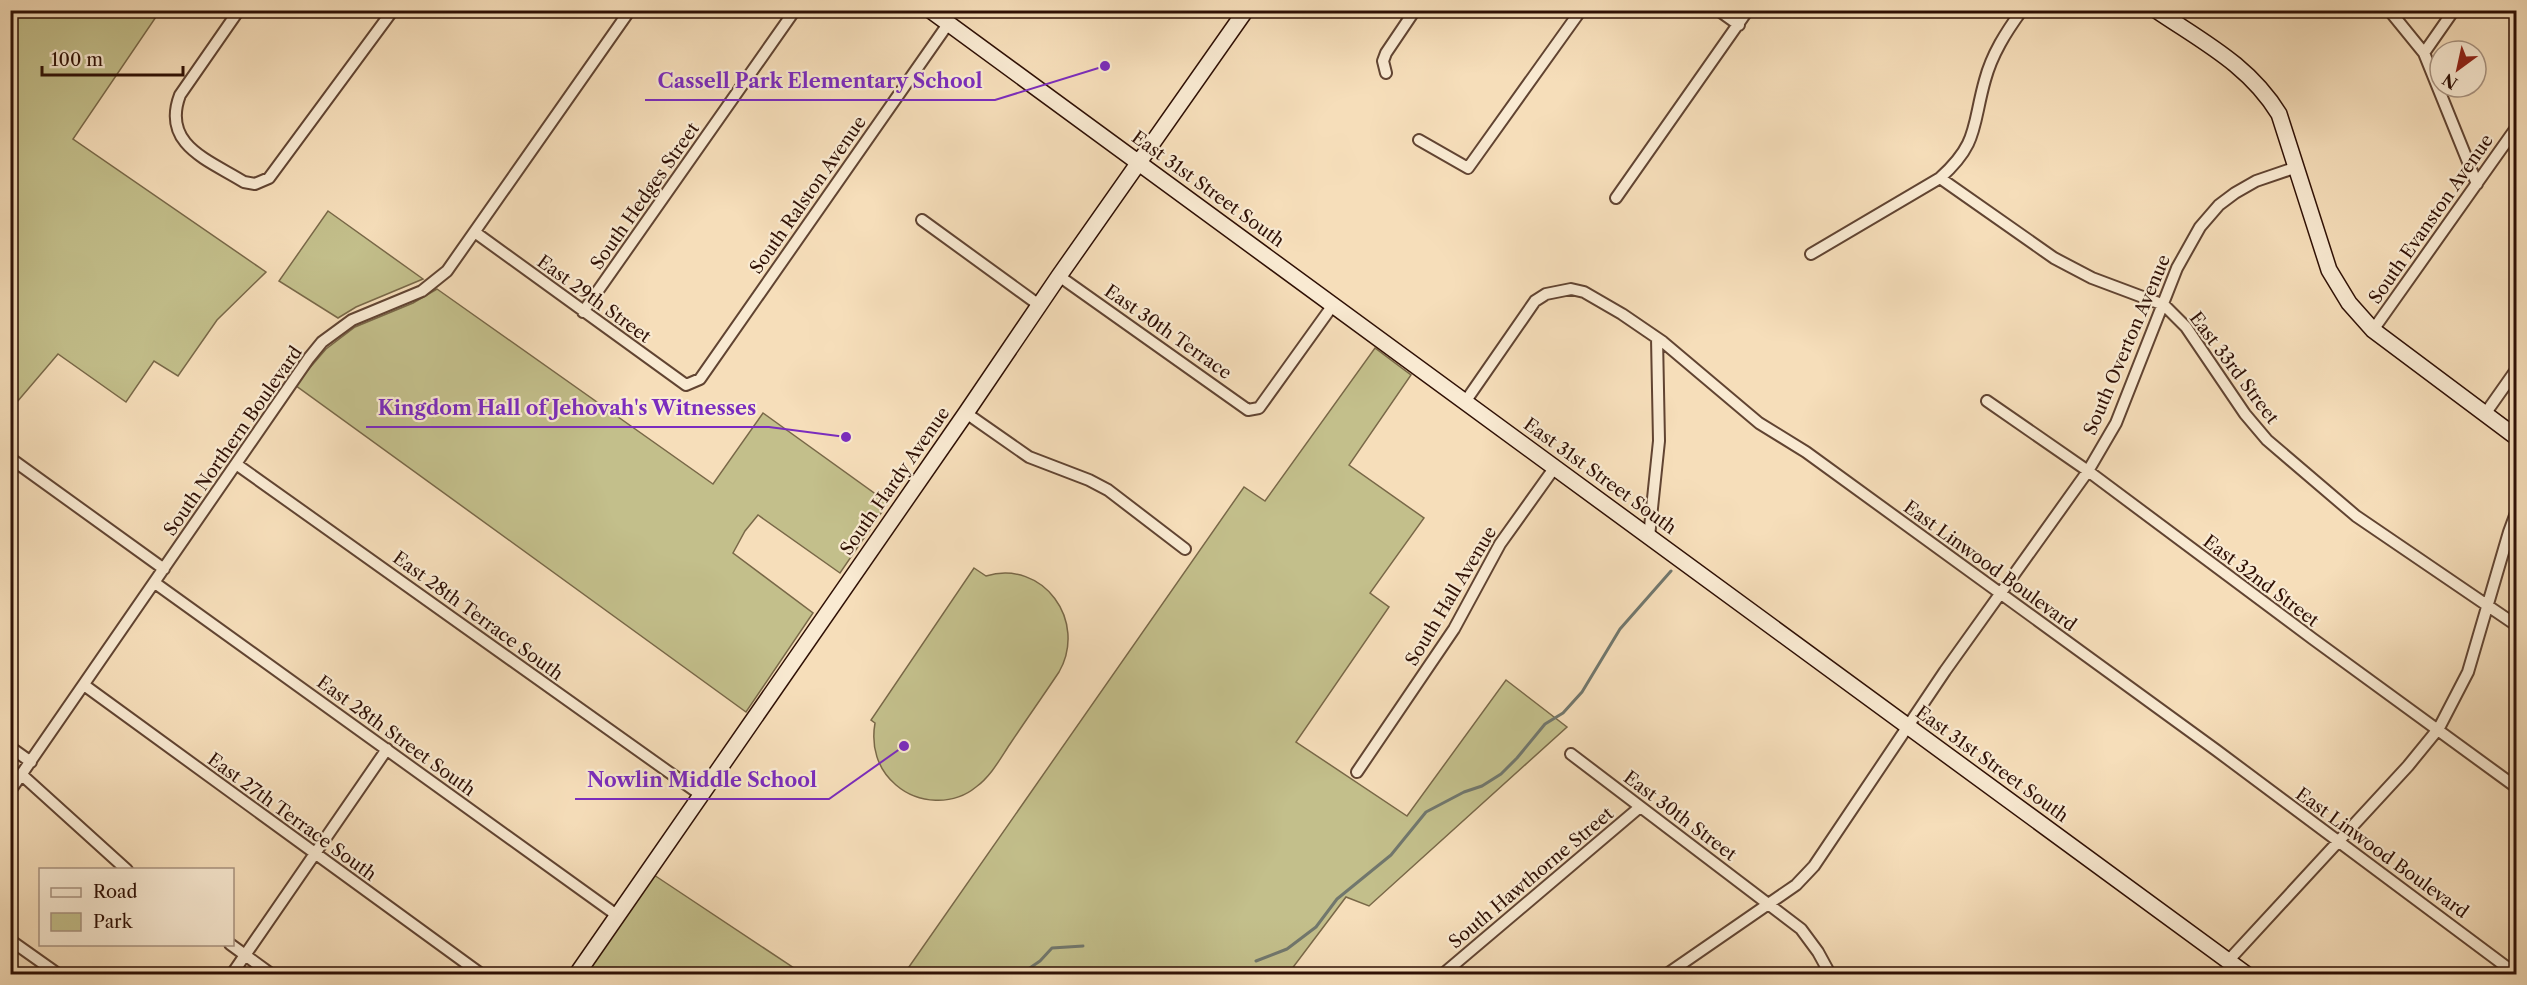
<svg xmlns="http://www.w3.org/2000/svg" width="2527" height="985" viewBox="0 0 2527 985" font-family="'Libre Caslon Text',serif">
  <rect width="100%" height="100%" fill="#f6deba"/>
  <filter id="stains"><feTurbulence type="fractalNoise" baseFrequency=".00333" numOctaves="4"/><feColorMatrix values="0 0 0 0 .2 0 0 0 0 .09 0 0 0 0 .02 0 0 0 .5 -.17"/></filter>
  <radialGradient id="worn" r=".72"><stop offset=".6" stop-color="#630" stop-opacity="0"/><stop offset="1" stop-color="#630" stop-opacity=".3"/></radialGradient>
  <path fill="#c3bf8b" stroke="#796848" stroke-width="1.5" d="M10 11H160L73 139 266 272 217 320 178 376 154 361 126 402 58 354 11 409Z
    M328 211 423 279 356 307 338 318 279 281Z
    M437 289 713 484 763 413 888 503 840 573 758 515 745 531 733 553 813 613 746 712 295 385 326 349 355 327 413 303Z
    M1375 348 1411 375 1349 465 1424 518 1370 593 1389 607 1296 742 1407 816 1506 680 1567 727 1369 906 1346 897 1288 974H904L1244 487 1265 501Z
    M974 568 986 576C1043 559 1088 621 1059 672 1043 696 1026 720 1010 744 1000 759 991 776 976 787 953 806 918 804 896 785 877 769 871 746 875 723L871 720Z
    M654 875 803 974H584Z"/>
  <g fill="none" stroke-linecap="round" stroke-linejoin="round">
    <path stroke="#71776d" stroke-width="3" d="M1256 961 1287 949 1316 927 1337 899 1391 855 1426 812 1464 792 1482 786 1501 774 1517 758 1545 724 1563 713 1582 692 1620 629 1671 571
      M973 974 977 971 984 974
      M1021 974 1040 961 1052 948 1083 946"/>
    <g stroke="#614432" stroke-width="14">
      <path id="street" d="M239 10 180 95C161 145 209 160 244 182L255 184 269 178 393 10
        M1718 10 1739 25
        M2389 10 2424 53 2477 184
        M2424 53 2454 10
        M1386 73 1383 61 1386 53 1415 10
        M1419 140 1468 168 1581 10
        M1940 178 2054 258 2092 278 2164 305 2186 327 2245 414 2267 440 2356 516 2516 625
        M1616 198 1748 10
        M922 220 1039 305
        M476 233 686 385 700 379 948 24
        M1811 254 1940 178C1979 143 1972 126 1985 80 1992 54 2006 32 2022 10
        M1059 276 1248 410 1259 408 1333 305
        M583 312 795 10
        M2373 330 2516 128
        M1987 401 2088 471 2313 639 2516 787
        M1465 402 1535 301 1546 294 1571 289 1584 292 1622 314 1663 342 1759 423 1806 452 2216 750 2516 974
        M966 413 1029 457 1089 480 1108 490 1185 549
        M2485 414 2516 370
        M10 458 164 569
        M236 464 701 795
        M1649 537 1659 441 1657 338
        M155 583 618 916
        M84 685 481 974
        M10 747 31 762
        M1571 754 1801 929 1818 952 1830 974
        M1357 772 1454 629 1500 544 1555 467
        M22 775 127 870
        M10 791 309 358 322 342 352 320 422 291 447 271 630 10
        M10 940 58 974
        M230 944 271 974
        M2228 961 2408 766 2439 728 2468 672 2509 532 2516 513
        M232 974 387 749
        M1443 974 1640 807
        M1667 974 1796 885 1814 866 1945 671 2088 471 2116 423 2177 268 2200 227 2219 205 2235 193 2256 181 2297 167"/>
    </g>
    <g stroke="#2f1005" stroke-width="18">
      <path id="secondary" d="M930 10 2246 974
        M2156 10C2203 42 2249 65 2279 114L2329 270 2349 303 2373 330 2516 437
        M577 974 966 413 1059 276 1246 10"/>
    </g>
    <use href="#street" stroke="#f9ead2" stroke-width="10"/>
    <use href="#secondary" stroke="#f9ead2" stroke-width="15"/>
  </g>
  <g text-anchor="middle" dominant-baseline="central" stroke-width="4.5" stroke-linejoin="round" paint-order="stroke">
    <g font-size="18" fill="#2f1005" stroke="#f9ead2">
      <text transform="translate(1208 189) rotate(36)">East 31st Street South</text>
      <text transform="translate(808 195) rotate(-55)">South Ralston Avenue</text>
      <text transform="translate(645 196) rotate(-55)">South Hedges Street</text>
      <text transform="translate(2431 219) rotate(-55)">South Evanston Avenue</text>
      <text transform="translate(594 299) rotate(36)">East 29th Street</text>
      <text transform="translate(1168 332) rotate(35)">East 30th Terrace</text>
      <text transform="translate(2127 345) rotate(-67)">South Overton Avenue</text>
      <text transform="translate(2234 368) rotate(53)">East 33rd Street</text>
      <text transform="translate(233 441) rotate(-55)">South Northern Boulevard</text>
      <text transform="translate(1600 476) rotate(36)">East 31st Street South</text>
      <text transform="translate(895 481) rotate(-55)">South Hardy Avenue</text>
      <text transform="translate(1990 566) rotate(36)">East Linwood Boulevard</text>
      <text transform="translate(2261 581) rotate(37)">East 32nd Street</text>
      <text transform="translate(1451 596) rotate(-59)">South Hall Avenue</text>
      <text transform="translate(478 616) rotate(36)">East 28th Terrace South</text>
      <text transform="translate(396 736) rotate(36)">East 28th Street South</text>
      <text transform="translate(1992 764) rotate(36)">East 31st Street South</text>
      <text transform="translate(1680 816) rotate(37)">East 30th Street</text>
      <text transform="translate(292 817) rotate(36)">East 27th Terrace South</text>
      <text transform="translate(2382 853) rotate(36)">East Linwood Boulevard</text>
      <text transform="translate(1531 878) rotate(-40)">South Hawthorne Street</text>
    </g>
  </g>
  <path fill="none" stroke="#7b2cbf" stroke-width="2" d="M1105 66L995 100H645M846 437L769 427H366M904 746L829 799H575"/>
  <g fill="#7b2cbf" stroke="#f9ead2" stroke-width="2">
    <circle cx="1105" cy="66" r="6"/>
    <circle cx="846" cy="437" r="6"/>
    <circle cx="904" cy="746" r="6"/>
  </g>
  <g font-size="20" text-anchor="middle" font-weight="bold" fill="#7b2cbf" stroke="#f9ead2" stroke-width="4.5" stroke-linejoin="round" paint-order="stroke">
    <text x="820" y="88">Cassell Park Elementary School</text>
    <text x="567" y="415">Kingdom Hall of Jehovah's Witnesses</text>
    <text x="702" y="787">Nowlin Middle School</text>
  </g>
  <rect width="2527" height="985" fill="none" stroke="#f6deba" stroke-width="36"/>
  <rect x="12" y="12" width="2503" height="961" fill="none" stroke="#2f1005" stroke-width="3"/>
  <rect x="18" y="18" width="2491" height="949" fill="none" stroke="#2f1005" stroke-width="1.5"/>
  <rect x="39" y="868" width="195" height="78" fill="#f9ead2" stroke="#a89380" stroke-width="1.5"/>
  <rect x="51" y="888" width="30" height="9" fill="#f9ead2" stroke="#a89380" stroke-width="1.5"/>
  <text x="93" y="898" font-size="18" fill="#2f1005">Road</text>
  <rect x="51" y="913" width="30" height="18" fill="#c3bf8b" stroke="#a89380" stroke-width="1.5"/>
  <text x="93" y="928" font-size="18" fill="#2f1005">Park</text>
  <g transform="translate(2458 69) rotate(213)"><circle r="28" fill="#f9ead2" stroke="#a89380" stroke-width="1.5"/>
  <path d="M0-4.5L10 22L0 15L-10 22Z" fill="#8f2418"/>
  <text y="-9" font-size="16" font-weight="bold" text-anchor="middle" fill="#2f1005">N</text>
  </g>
  <path d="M42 66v9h141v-9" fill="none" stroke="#2f1005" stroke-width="3"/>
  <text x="51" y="66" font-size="18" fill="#2f1005" stroke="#f9ead2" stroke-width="4.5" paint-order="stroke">100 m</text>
  <rect width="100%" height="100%" filter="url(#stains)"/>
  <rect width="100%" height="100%" fill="url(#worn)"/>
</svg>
